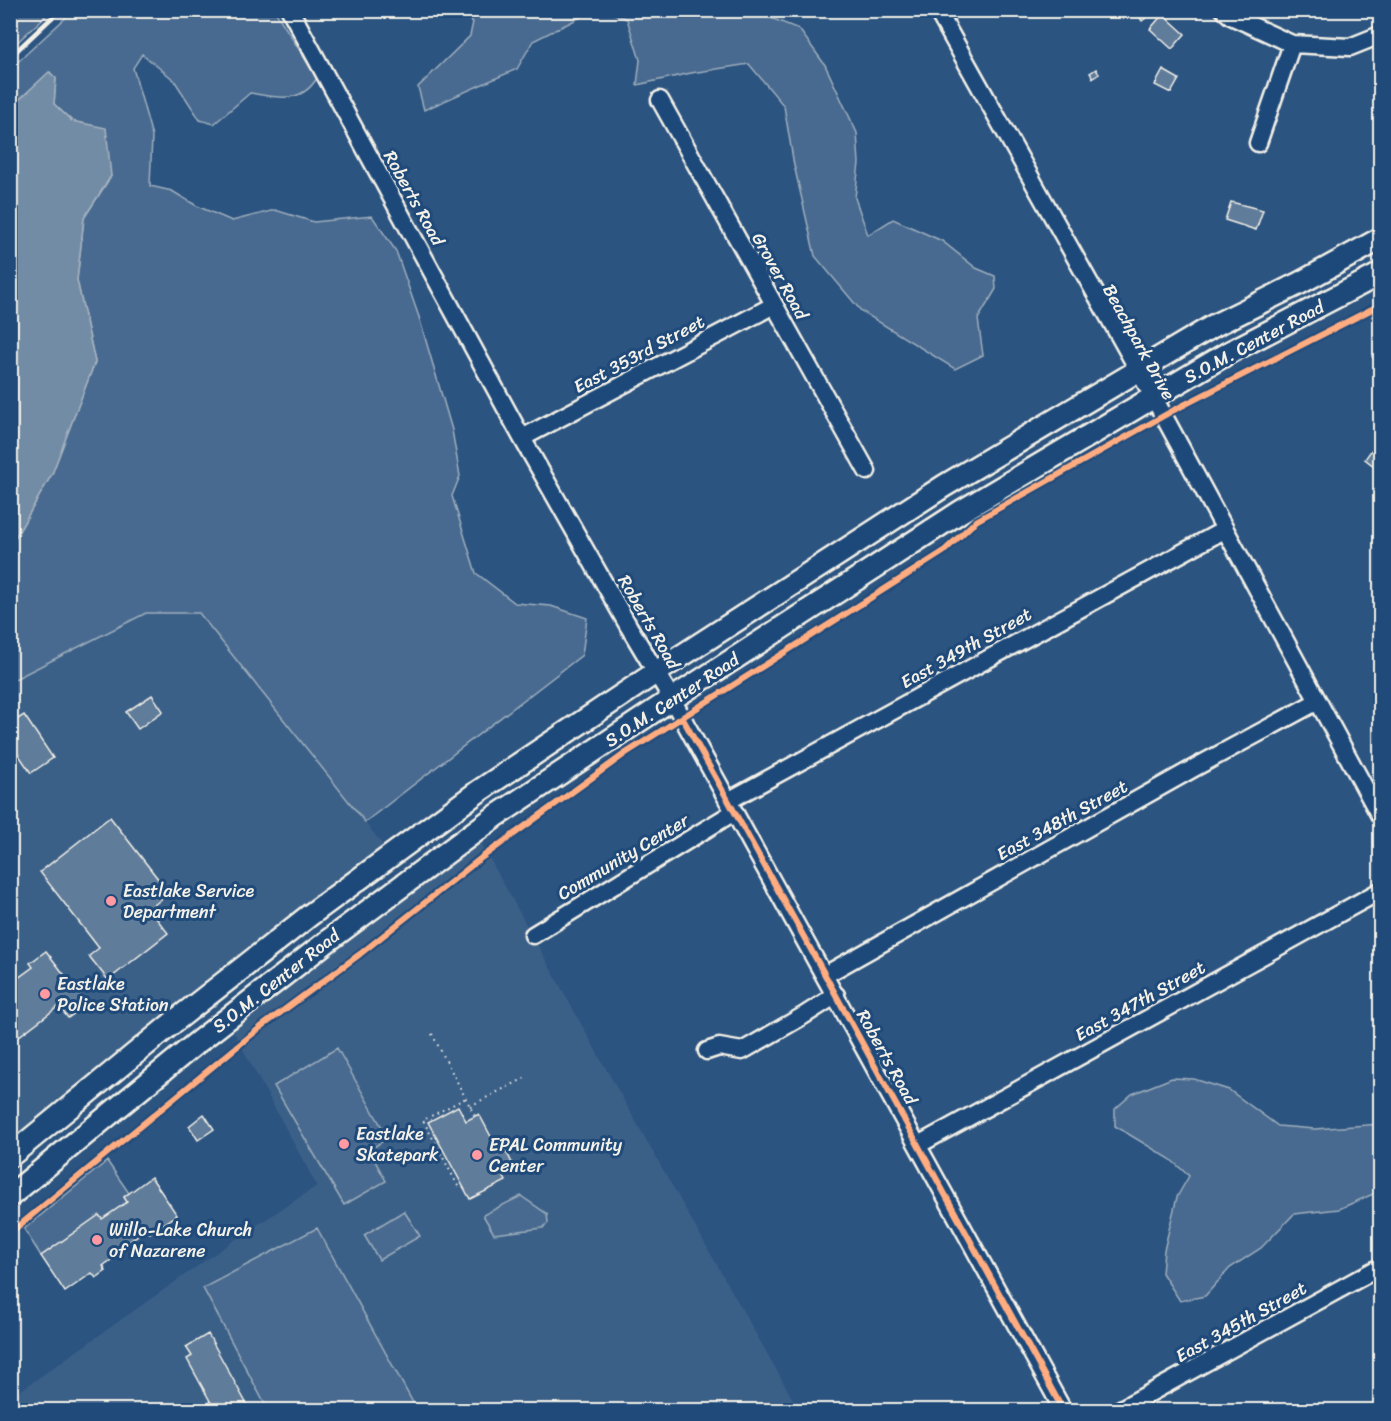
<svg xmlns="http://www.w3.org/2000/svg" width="1391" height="1421" viewBox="0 0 1391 1421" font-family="Sriracha,sans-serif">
  <rect width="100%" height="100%" fill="#2c5481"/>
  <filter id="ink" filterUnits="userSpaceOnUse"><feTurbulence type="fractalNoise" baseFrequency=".0167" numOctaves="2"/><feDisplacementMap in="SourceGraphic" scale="12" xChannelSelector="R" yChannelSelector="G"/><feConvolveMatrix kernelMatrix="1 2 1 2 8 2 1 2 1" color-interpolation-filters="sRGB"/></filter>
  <g filter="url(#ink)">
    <path fill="#3b6088" d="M146 613H199L383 845 11 1147V681Z
      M481 843 610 1076 799 1410H11L10 1398 236 1239 317 1186 232 1029Z"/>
    <path fill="#496b90" stroke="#9eaebc" stroke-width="1.5" d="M11 10H51V11L11 48Z
      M73 11H275L317 78C301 105 276 97 250 93L214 124 200 120 174 80 142 54 133 68 152 136 150 186 172 191 197 206 232 221 275 210 314 222 372 216 396 251 419 317 452 430 460 476 452 496 476 573 515 603 551 606 587 618 582 655 365 822 199 613H146L11 681V545L52 474 95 362 77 280 84 218 111 176 72 121 54 104 56 79 50 72 11 107V68Z
      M453 11H593L533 41 517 69 424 110 418 87 470 36 473 22Z
      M607 11H767L766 16 799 29 825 65 857 133 859 163 855 198 868 235 893 219 942 241 976 268 995 276 996 289 978 319 983 355 955 369 861 311 815 256 794 165 784 106 749 64 691 73 637 85 640 60 627 19Z
      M337 1048 388 1138 369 1150 386 1181 344 1205 274 1086Z
      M1172 1078 1194 1079 1229 1090 1278 1126 1315 1129 1380 1124V1191L1339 1209 1294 1214 1261 1248 1230 1268 1205 1296 1180 1301 1162 1273 1164 1250 1177 1197 1189 1176 1170 1159 1115 1126V1109L1132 1094Z
      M107 1161 129 1193 124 1197 127 1202 102 1219 99 1216 41 1256 24 1229Z
      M521 1196 547 1214 548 1223 543 1228 494 1234 483 1215Z
      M404 1211 420 1236 379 1260 364 1235Z
      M317 1228 417 1410H268L203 1288Z"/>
    <path fill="#738ca6" stroke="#a7b4c0" stroke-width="1.5" d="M49 72 56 78 54 104 72 121 106 128 111 176 84 218 77 280 95 362 52 474 11 545V107Z"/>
    <path fill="#5e7b9a" stroke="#f4f1e8" stroke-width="1.5" d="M1135 10H1156L1142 21Z
      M1163 14 1185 34 1172 49 1150 29Z
      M1096 69 1099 74 1093 78 1090 73Z
      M1163 70 1179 79 1171 93 1155 85Z
      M1231 202 1263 210 1256 230 1225 220Z
      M1380 351V370L1372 356Z
      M1375 445 1380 449V471L1365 459Z
      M152 695 163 711 138 729 126 712Z
      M24 715 53 758 31 773 10 742V724Z
      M110 817 169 893 149 909 168 933 108 980 89 956 99 948 40 872Z
      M46 951 87 1004 68 1018 59 1006 10 1043V984L33 967 30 963Z
      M458 1106 466 1121 479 1114 496 1146 502 1143 512 1163 500 1170 506 1181 470 1199 428 1122Z
      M204 1114 214 1129 198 1140 189 1126Z
      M151 1177 177 1215 150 1233 146 1229 122 1247 123 1251 103 1266 106 1271 96 1278 92 1273 65 1292 41 1256 99 1215 102 1219 127 1202 124 1197Z
      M208 1334 250 1410H215L187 1359 192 1356 186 1347Z"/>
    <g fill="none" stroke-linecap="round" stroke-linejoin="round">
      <g stroke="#f4f1e8" stroke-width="21">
        <path id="minor" d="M290 10 522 438 629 627 672 699 1063 1410
          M937 10 1154 398 1380 816
          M1224 10 1231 16 1292 44 1350 47 1380 35
          M660 100 867 471
          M1258 143 1292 44
          M522 438 774 305
          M728 801 1224 530
          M533 935 734 812
          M825 975 1194 768 1318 701
          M707 1051 719 1047 742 1051 803 1016 836 995
          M918 1145 1380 891
          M1119 1410 1380 1267"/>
      </g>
      <g stroke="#f4f1e8" stroke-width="26">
        <path id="major" d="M10 1156 175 1021 310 915 479 791 655 673 944 486 1213 326 1300 283 1380 239
          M10 1196 194 1045 329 940 496 816 672 699 960 512 1228 353 1380 274"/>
      </g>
      <path stroke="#f4f1e8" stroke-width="2" stroke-dasharray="1.5 4.5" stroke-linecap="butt" d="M432 1034 475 1116
        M470 1106 527 1077
        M458 1186 423 1120 466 1098"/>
      <use href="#minor" stroke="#1f4a7a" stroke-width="16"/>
      <use href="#major" stroke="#1f4a7a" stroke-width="21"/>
      <path stroke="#f4f1e8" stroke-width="4.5" d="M10 57 60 10"/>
      <g stroke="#1f4a7a" stroke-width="10">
        <path id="cycleway" d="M683 719 825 975 1063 1410
          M10 1233 261 1027 360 954 481 858 626 753 943 552 976 521 1174 410 1380 305"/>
      </g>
      <use href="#cycleway" stroke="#ffac80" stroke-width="6"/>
    </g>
  </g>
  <g fill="#ff9aa2" stroke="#1f4a7a" stroke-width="2">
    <circle cx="111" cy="901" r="6"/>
    <circle cx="45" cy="994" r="6"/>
    <circle cx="344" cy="1144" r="6"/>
    <circle cx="477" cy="1155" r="6"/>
    <circle cx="97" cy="1240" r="6"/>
  </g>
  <g text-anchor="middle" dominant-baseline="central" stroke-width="6" stroke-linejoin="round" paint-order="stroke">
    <g font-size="18" fill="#f4f1e8" stroke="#1f4a7a">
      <text transform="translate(414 198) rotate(61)">Roberts Road</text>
      <text transform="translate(780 276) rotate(61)">Grover Road</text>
      <text transform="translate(1139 342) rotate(61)">Beachpark Drive</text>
      <text transform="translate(1254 342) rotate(-28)">S.O.M. Center Road</text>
      <text transform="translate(639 354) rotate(-28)">East 353rd Street</text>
      <text transform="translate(649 622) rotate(60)">Roberts Road</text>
      <text transform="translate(966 648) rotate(-29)">East 349th Street</text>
      <text transform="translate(672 700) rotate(-33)">S.O.M. Center Road</text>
      <text transform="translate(1062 820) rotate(-29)">East 348th Street</text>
      <text transform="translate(623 857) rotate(-31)">Community Center</text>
      <text transform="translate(276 981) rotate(-38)">S.O.M. Center Road</text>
      <text transform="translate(1140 1001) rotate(-29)">East 347th Street</text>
      <text transform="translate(887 1057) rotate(61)">Roberts Road</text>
      <text transform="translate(1241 1322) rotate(-29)">East 345th Street</text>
    </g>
    <g font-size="18" fill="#f4f1e8" stroke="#1f4a7a" text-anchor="start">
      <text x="123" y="891">Eastlake Service<tspan x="123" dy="21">Department</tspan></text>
      <text x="57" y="984">Eastlake<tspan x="57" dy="21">Police Station</tspan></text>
      <text x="356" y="1134">Eastlake<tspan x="356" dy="21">Skatepark</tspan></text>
      <text x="489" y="1145">EPAL Community<tspan x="489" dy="21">Center</tspan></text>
      <text x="109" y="1230">Willo-Lake Church<tspan x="109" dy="21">of Nazarene</tspan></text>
    </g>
  </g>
  <rect width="1391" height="1421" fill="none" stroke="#1f4a7a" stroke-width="36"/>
  <rect x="18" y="18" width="1355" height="1385" fill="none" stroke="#f4f1e8" stroke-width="2" filter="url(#ink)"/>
</svg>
